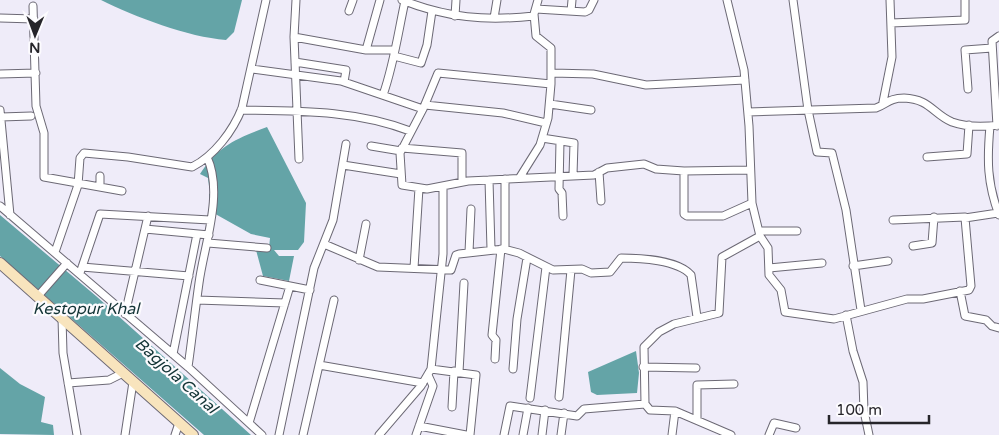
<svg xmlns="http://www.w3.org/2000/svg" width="999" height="435" viewBox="0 0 999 435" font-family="'Varela Round',sans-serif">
  <rect width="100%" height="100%" fill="#efecf9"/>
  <path fill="#64a4a7" d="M101 0H242L234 32 226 40C188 37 135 17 101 0Z
    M267 127 306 203 304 242 298 250H274L279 256H294L289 281 263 276 256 250 269 248 270 238 251 234 210 211 209 194 215 193V186H209L208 178 200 174C219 145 236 139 267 127Z
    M0 215 96 296 251 435H204L0 256Z
    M636 351 639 373 637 393 597 395 591 392 588 372Z
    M0 368 20 384 45 397 41 422 53 425 54 435 0 434Z"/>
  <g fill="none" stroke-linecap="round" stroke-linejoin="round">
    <g stroke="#6c6975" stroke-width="9">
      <path id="street" d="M296 0 294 37 299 159
        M402 0C447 18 486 21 534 16
        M727 0 744 70 749 126 752 203 760 236 768 248 769 275 781 290 785 312 834 319 907 299H923L969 290 971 286 965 218 998 213
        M793 0 808 110 817 152 832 153 846 210 861 310
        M33 6 36 106 44 133V177L122 191
        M536 9 585 12 589 10 594 0
        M349 11 353 0
        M571 11 572 0
        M455 16 456 0
        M0 18 34 19
        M494 18 497 0
        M891 23 965 20V0
        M294 37 366 50H394
        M366 50 380 0
        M394 56 421 63 427 45 432 11
        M295 62 346 70 344 82
        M252 69 341 81 423 109
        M552 73 593 74 646 85 745 80
        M0 74 36 73
        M551 84 438 73 423 109 400 153 402 185 427 189 468 181 594 175 607 168 644 164 656 169 684 171 750 170
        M968 89 965 50 992 48
        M383 95C394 64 398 33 405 1
        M883 102 892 57 890 0
        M550 104 591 110
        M425 105 503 113 546 123
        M0 110 10 215
        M241 110C299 111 356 110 410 131
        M748 112 876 108C887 104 889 98 904 98 930 99 933 114 952 122 966 127 984 127 999 125
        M1 117 31 116
        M990 126C987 160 987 183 999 215
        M997 126 992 41 999 36
        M542 138 574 143 573 175
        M560 141 559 189 562 193 563 216
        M371 146 401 151
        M402 148 462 153V182
        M927 157 967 154 969 125
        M343 165 401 174
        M684 171V214L687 216H723L752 203
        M599 172 601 201
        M520 177 540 145 548 118 551 84V48L536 36 534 14 538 0
        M489 180 491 249
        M100 186V176
        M0 206 188 367 262 435
        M893 220 965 217
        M145 229 209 235
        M759 231H797
        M208 243 267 248
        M324 244 378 267 451 270 456 255 459 254 504 249 519 253 553 270 582 269 591 273 610 272 621 258C640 258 678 260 691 275L697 317
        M913 246 932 243 934 217
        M505 249V179
        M55 252 78 185 80 158 84 153 128 157 192 167C214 156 233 131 242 108L266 0
        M469 252 471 209
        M359 260 366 224
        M853 266 888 261
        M82 267 189 276
        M414 268 419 188
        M769 268 822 263
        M80 273 100 214 210 220
        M260 280 310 290
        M960 291 965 316 986 320 992 326 999 328
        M38 296 67 263
        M197 300 285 303
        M125 314 148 216
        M846 315 853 351 863 382 864 411 869 435
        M62 318 63 353 77 435
        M173 354 197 234
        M495 359 496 340 492 335 501 249
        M319 365 423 383
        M188 367C192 339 195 311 199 283 204 245 224 194 207 157
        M643 367 696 368
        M431 369 476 375 470 435
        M513 369 517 319 527 258
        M459 372 464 283
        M68 383 109 380 123 373
        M559 397 571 270
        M530 398 546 267
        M452 407 454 371
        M697 420V385L734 384
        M249 423 290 286
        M419 426 466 435
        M125 435 133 382
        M175 435 179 423
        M279 435 314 268 333 220 346 144
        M303 435 334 300
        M379 435 421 386 431 369 443 254V188
        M416 435 433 386 428 375
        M504 435 510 406 577 416 584 409 645 404
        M523 435 528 408
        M542 435 545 410
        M561 435 564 413
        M672 435 675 411
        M731 435 675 411 650 410 645 404 644 347 659 332 674 324 719 313 722 257 760 236
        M769 435 774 423 796 428"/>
    </g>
    <g stroke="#6c6975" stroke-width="12">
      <path id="secondary" d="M0 263 193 435"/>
    </g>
    <use href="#street" stroke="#fff" stroke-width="7"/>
    <use href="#secondary" stroke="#f8e4bd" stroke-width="10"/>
  </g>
  <g text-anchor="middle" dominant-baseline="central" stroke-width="4.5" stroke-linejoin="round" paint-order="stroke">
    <g font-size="16" font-style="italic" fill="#133436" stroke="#fcfbfe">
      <text x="86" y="309">Kestopur Khal</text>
      <text transform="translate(176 376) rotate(42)">Bagjola Canal</text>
    </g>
  </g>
  <g transform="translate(35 35) rotate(181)" stroke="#fcfbfe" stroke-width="4" paint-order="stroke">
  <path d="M0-4L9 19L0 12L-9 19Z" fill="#26252a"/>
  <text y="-8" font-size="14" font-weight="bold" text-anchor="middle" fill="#26252a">N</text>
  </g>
  <path d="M829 415v8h100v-8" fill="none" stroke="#26252a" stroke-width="2.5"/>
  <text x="836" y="415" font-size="15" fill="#26252a" stroke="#fcfbfe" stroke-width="4" paint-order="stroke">100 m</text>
</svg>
